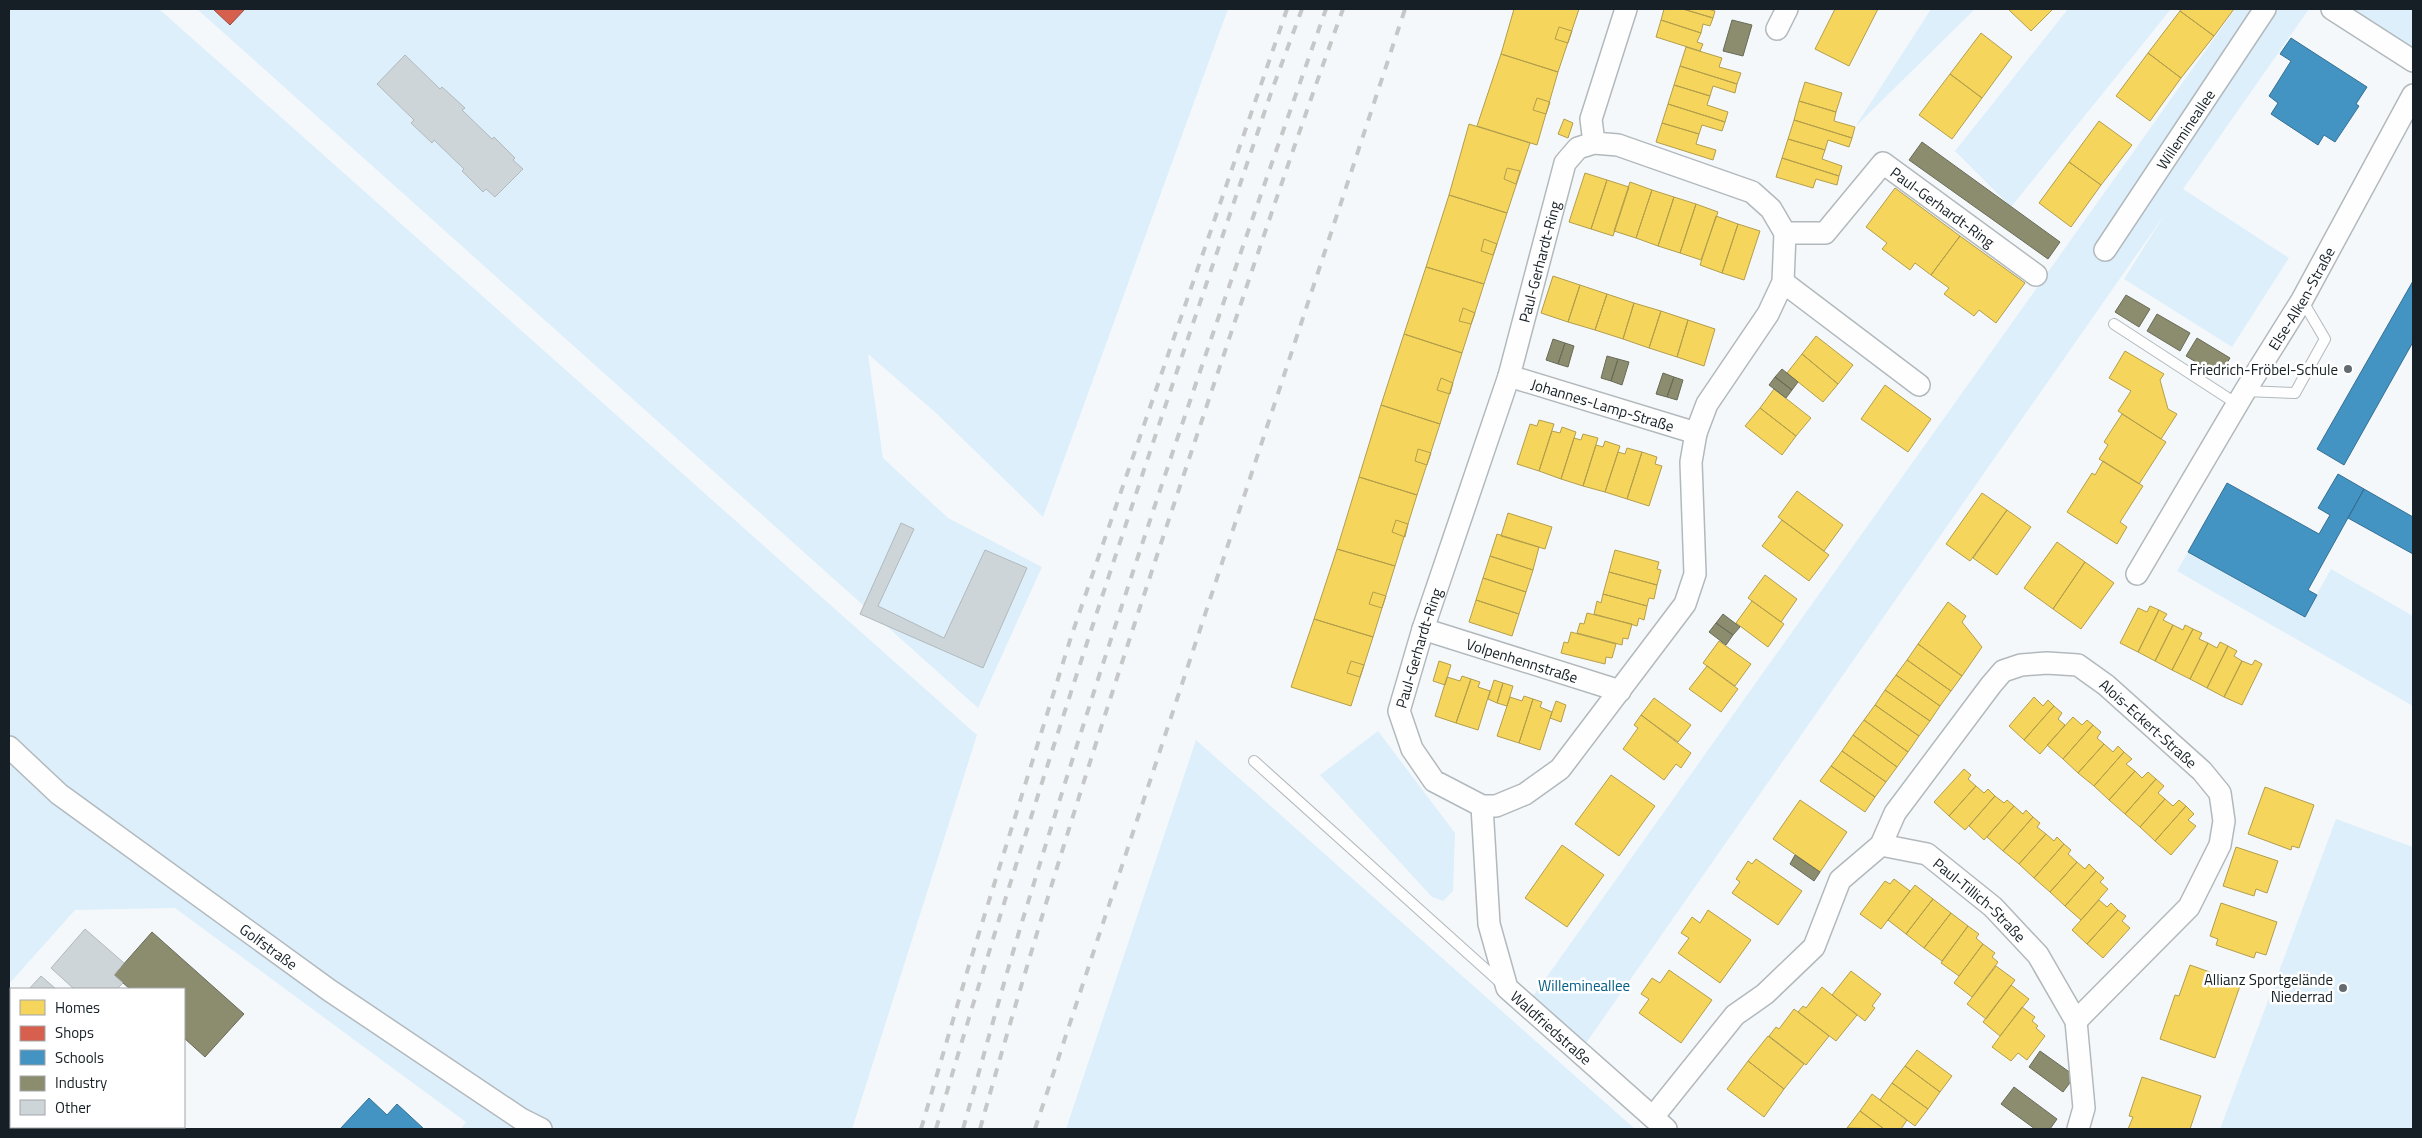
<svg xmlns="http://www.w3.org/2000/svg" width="2422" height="1138" viewBox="0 0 2422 1138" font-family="'Titillium Web',sans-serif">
  <rect width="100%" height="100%" fill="#f5f8fa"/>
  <path fill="#dceffb" d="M9 9H159L977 735 852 1129H461L466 1122 175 908 75 910 9 984Z
    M197 9H1228L1043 517 935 412 868 354 883 458 948 518 1042 567 978 708Z
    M1931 9H1975L1855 127Z
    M2068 9H2171L2011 207 1955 151Z
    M2235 9H2309L2183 189 2289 258 2232 347 2124 279 2165 214 1584 1046 1531 999Z
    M2333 9H2413V59Z
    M2188 552 2304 617 2331 569 2413 616V706L2177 571Z
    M1378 731 1455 833 1453 891 1443 901 1432 897 1320 775Z
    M1196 740 1635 1129H1066Z
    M2336 819 2413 847V1129H2220Z"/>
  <path fill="#f6d55c" stroke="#b29e4c" d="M1514 9H1579L1558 72 1501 54Z
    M1664 9H1683L1713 18 1710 26 1703 24 1701 33 1661 20Z
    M1683 9H1708L1715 11 1713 18Z
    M1835 9H1878L1849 66 1815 49Z
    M2008 9H2053L2031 31Z
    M2181 9H2234L2214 36 2180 11Z
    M2180 11 2214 36 2181 78 2148 53Z
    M1661 20 1701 33 1697 42 1703 44 1700 51 1656 37Z
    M1559 27 1572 31 1568 43 1555 39Z
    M1981 33 2012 57 1982 98 1950 74Z
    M1686 47 1722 58 1719 67 1741 73 1737 84 1680 66Z
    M2148 53 2181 78 2150 121 2116 96Z
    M1501 54 1558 72 1537 145 1477 126Z
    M1680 66 1737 84 1735 93 1713 86 1710 96 1674 85Z
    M1950 74 1982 98 1952 139 1919 115Z
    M1805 82 1842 93 1836 112 1799 101Z
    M1674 85 1710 96 1707 105 1728 112 1725 122 1668 104Z
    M1537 98 1550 102 1546 114 1533 110Z
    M1799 101 1836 112 1834 121 1855 127 1852 138 1794 120Z
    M1668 104 1725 122 1722 131 1702 125 1699 134 1662 123Z
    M1564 119 1573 123 1568 138 1558 134Z
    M1794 120 1852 138 1849 147 1828 140 1825 150 1788 139Z
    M2099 121 2132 145 2101 185 2069 162Z
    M1662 123 1699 134 1696 144 1716 150 1713 160 1656 142Z
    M1469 124 1530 143 1507 213 1449 195Z
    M1788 139 1825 150 1822 159 1842 166 1839 176 1782 158Z
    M1782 158 1839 176 1837 185 1816 179 1813 188 1776 177Z
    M2069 162 2101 185 2071 227 2039 203Z
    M1507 168 1520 171 1516 184 1504 179Z
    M1585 173 1607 180 1591 229 1569 222Z
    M1607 180 1629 187 1613 236 1591 229Z
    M1630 182 1652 190 1636 238 1614 231Z
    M1895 188 1960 236 1931 275 1915 263 1910 270 1882 249 1887 243 1866 227Z
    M1652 190 1674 197 1658 246 1636 238Z
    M1449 195 1507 213 1484 284 1426 267Z
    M1674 197 1696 204 1680 253 1658 246Z
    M1696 204 1718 212 1701 260 1680 253Z
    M1716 216 1738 224 1722 273 1700 265Z
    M1738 224 1760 231 1744 280 1722 273Z
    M1960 236 2025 283 1996 323 1979 310 1974 316 1944 294 1949 288 1931 275Z
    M1484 239 1497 244 1493 255 1481 251Z
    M1426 267 1484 284 1462 353 1404 334Z
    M1553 276 1580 285 1568 322 1541 313Z
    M1580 285 1607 294 1595 330 1568 322Z
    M1607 294 1634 303 1623 339 1595 330Z
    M1634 303 1661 311 1649 348 1623 339Z
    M1463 308 1475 313 1471 324 1459 321Z
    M1661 311 1688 320 1677 357 1649 348Z
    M1688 320 1715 329 1704 366 1677 357Z
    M1404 334 1462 353 1440 424 1381 405Z
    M1816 336 1853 365 1838 384 1802 354Z
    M2125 351 2164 374 2160 380 2168 409 2177 414 2161 439 2118 411 2131 391 2109 378Z
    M1802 354 1838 384 1823 402 1787 373Z
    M1441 378 1453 383 1450 394 1437 390Z
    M1885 385 1931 419 1908 452 1861 419Z
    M1774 389 1811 418 1796 436 1760 408Z
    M1381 405 1440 424 1417 495 1359 477Z
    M1760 408 1796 436 1782 455 1745 426Z
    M2122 414 2166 442 2139 484 2099 459 2108 445 2104 442Z
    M1539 420 1554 424 1539 471 1517 464 1530 424 1537 426Z
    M1562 427 1576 432 1561 479 1539 471 1552 431 1560 433Z
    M1583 434 1598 438 1583 486 1561 479 1574 438 1581 440Z
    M1605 441 1620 446 1605 492 1583 486 1596 445 1603 447Z
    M1627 448 1642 452 1627 499 1605 492 1618 452 1625 454Z
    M1418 449 1431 453 1427 465 1415 461Z
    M1642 452 1657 457 1655 464 1662 466 1649 506 1627 499Z
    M2103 461 2143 486 2120 522 2127 527 2117 544 2067 512 2092 473 2095 475Z
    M1359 477 1417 495 1395 566 1337 549Z
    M1797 491 1843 525 1824 551 1778 517Z
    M1982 493 2007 510 1970 561 1946 544Z
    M2007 510 2031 527 1997 575 1973 558Z
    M1508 513 1552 527 1545 549 1501 536Z
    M1396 520 1408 524 1405 537 1392 532Z
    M1782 520 1829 555 1809 581 1762 546Z
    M1497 534 1539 547 1533 570 1490 556Z
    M2057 542 2085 562 2053 609 2024 588Z
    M1337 549 1395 566 1373 637 1314 619Z
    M1615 550 1659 562 1657 569 1661 570 1657 585 1609 572Z
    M1490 556 1533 570 1526 592 1483 578Z
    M2085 562 2114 583 2081 629 2053 609Z
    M1609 572 1657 585 1654 599 1649 598 1647 606 1603 594Z
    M1765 575 1797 599 1781 622 1748 598Z
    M1483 578 1526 592 1519 614 1476 600Z
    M1373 592 1386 596 1382 608 1369 604Z
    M1603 594 1647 606 1644 620 1639 618 1637 626 1594 614 1597 601 1601 603Z
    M1476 600 1519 614 1512 636 1469 622Z
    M1752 601 1784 624 1768 647 1736 623Z
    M1948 602 1966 616 1962 622 1982 647 1962 676 1918 644Z
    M2150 606 2159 610 2138 652 2120 643 2138 608 2147 612Z
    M2159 610 2167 614 2163 620 2173 625 2155 661 2138 652Z
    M1587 613 1632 624 1628 639 1623 638 1622 645 1577 633 1580 623 1584 624Z
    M1314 619 1373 637 1351 706 1291 687Z
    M2173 625 2183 630 2185 625 2193 629 2172 670 2155 661Z
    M2193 629 2202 633 2199 639 2208 643 2190 679 2172 670Z
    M1571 632 1616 644 1612 658 1606 657 1605 664 1561 653 1564 642 1568 643Z
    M1719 641 1751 664 1735 686 1703 663Z
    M2220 642 2228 646 2207 688 2190 679 2208 643 2217 648Z
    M1918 644 1962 676 1951 691 1907 660Z
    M2228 646 2237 651 2234 656 2242 661 2224 697 2207 688Z
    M1907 660 1951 691 1940 706 1896 675Z
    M2255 660 2262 664 2242 705 2224 697 2242 661 2252 665Z
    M1351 661 1364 665 1360 677 1347 673Z
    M1439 661 1451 665 1445 685 1433 681Z
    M1707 666 1738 689 1721 712 1689 689Z
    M1896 675 1940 706 1930 721 1885 690Z
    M1462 676 1471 679 1456 723 1435 716 1447 677 1460 681Z
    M1471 679 1480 682 1478 687 1490 691 1478 730 1456 723Z
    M1494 680 1503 683 1497 703 1488 699Z
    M1503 683 1513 686 1507 706 1497 703Z
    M1885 690 1930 721 1919 736 1875 705Z
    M1524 696 1533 699 1519 743 1497 736 1510 697 1522 701Z
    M2034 697 2043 706 2048 700 2054 706 2024 740 2009 726Z
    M1654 698 1691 725 1678 742 1641 715Z
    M1533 699 1542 702 1540 707 1552 712 1540 750 1519 743Z
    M1556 701 1566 705 1561 722 1550 718Z
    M1875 705 1919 736 1908 752 1864 720Z
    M2054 706 2062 713 2058 719 2065 725 2040 754 2024 740Z
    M1641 715 1691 753 1681 768 1676 764 1664 780 1623 749 1638 728 1634 725Z
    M2073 717 2082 725 2087 720 2093 725 2063 759 2047 745Z
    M1864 720 1908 752 1897 767 1853 735Z
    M2093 725 2101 732 2097 738 2104 744 2078 773 2063 759Z
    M1853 735 1897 767 1886 782 1842 751Z
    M2104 744 2113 752 2118 746 2124 752 2094 786 2078 773Z
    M1842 751 1886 782 1875 797 1831 766Z
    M2124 752 2132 759 2126 764 2135 771 2109 800 2094 786Z
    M1831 766 1875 797 1865 812 1820 781Z
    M1964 769 1971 775 1968 779 1976 786 1949 816 1934 802Z
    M2135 771 2142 778 2148 772 2156 779 2125 814 2109 800Z
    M1611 775 1655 806 1619 856 1575 824Z
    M2156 779 2164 786 2158 793 2165 799 2140 827 2125 814Z
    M1976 786 1984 793 1988 789 1995 796 1965 830 1949 816Z
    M2265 787 2314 805 2299 848 2292 846 2291 850 2248 834Z
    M1995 796 2004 803 2007 800 2014 806 1984 840 1969 826Z
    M2165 799 2173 806 2179 800 2186 806 2155 841 2140 827Z
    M1800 800 1847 832 1820 872 1773 839Z
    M2014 806 2023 814 2026 810 2033 817 2003 851 1987 837Z
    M2186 806 2194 814 2188 820 2196 826 2171 855 2155 841Z
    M2033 817 2040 823 2037 827 2046 834 2019 864 2003 851Z
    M2046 834 2054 841 2057 837 2064 844 2034 878 2019 864Z
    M2064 844 2071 850 2068 854 2077 862 2050 892 2034 878Z
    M1562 845 1604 875 1567 927 1525 898Z
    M2236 847 2278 861 2267 893 2256 889 2254 896 2223 886Z
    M1756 859 1802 891 1778 925 1732 893 1740 882 1736 879 1748 861 1752 864Z
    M2077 862 2085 869 2089 864 2096 871 2065 906 2050 892Z
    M2096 871 2104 878 2100 882 2108 889 2081 920 2065 906Z
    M1894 879 1910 891 1881 929 1860 914 1885 881 1890 884Z
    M1915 885 1933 899 1906 934 1888 920Z
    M1933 899 1951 913 1924 948 1906 934Z
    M2099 900 2107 907 2111 903 2118 910 2087 944 2072 930Z
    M2221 903 2277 922 2266 955 2256 952 2254 958 2216 945 2218 939 2210 936Z
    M1708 910 1751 940 1720 983 1678 953 1689 938 1681 933 1692 917 1700 923Z
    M2118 910 2126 916 2122 921 2130 928 2103 958 2087 944Z
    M1951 913 1968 926 1942 961 1924 948Z
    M1968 926 1979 934 1976 938 1983 944 1959 976 1941 963Z
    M1983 944 1995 953 1992 957 1998 962 1972 997 1954 983Z
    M2190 965 2241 983 2215 1058 2160 1039 2175 995 2179 996Z
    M1996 966 2015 980 1986 1019 1967 1004Z
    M1669 970 1712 1000 1681 1043 1639 1013 1649 999 1641 994 1652 978 1660 983Z
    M1851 971 1881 994 1872 1006 1875 1008 1865 1021 1832 995Z
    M2011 985 2029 999 2000 1036 1983 1022Z
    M1822 987 1857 1015 1836 1041 1798 1012 1803 1006 1806 1008Z
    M2022 1007 2035 1017 2032 1021 2038 1026 2036 1028 2045 1036 2027 1060 2018 1053 2011 1061 1992 1047Z
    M1794 1009 1829 1036 1806 1065 1769 1036 1776 1027 1779 1029Z
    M1768 1036 1804 1064 1784 1089 1748 1061Z
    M1917 1050 1952 1076 1940 1092 1905 1066Z
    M1748 1061 1784 1089 1764 1117 1727 1089Z
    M1905 1066 1940 1092 1928 1109 1892 1083Z
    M2142 1077 2201 1096 2190 1129H2128L2133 1117 2129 1116Z
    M1892 1083 1928 1109 1915 1126 1880 1100Z
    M1872 1094 1907 1120 1901 1129H1884L1860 1111Z
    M1860 1111 1884 1129 1847 1128Z"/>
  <path fill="#d6604d" stroke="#9c4c41" d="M213 9H245L230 25Z"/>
  <path fill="#4393c3" stroke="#357094" d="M2291 38 2367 87 2356 104 2359 106 2335 142 2324 135 2318 145 2271 114 2278 103 2269 96 2291 61 2280 54Z
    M2413 281V342L2344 465 2317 449Z
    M2338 474 2364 489 2308 590 2317 595 2305 617 2188 552 2227 483 2319 534 2330 515 2318 508Z
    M2364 489 2413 517V554L2348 518Z
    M369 1098 387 1115 397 1104 424 1129H340Z"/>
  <path fill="#8c8c6e" stroke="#686b58" d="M1732 20 1752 25 1743 56 1723 51Z
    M1922 142 2060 242 2048 259 1909 160Z
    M2126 295 2150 309 2139 327 2115 312Z
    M2157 314 2190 333 2180 351 2147 331Z
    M2197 338 2230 358 2219 376 2186 356Z
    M1553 339 1565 343 1558 364 1546 360Z
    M1565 343 1574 346 1568 367 1558 364Z
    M1607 356 1618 359 1611 381 1601 378Z
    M1618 359 1629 362 1622 385 1611 381Z
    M1782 369 1798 382 1792 390 1775 377Z
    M1663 373 1674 377 1667 397 1656 394Z
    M1674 377 1683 380 1677 400 1667 397Z
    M1775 377 1792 390 1786 398 1769 385Z
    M1723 614 1740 627 1733 635 1716 623Z
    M1716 623 1733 635 1726 645 1709 632Z
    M1795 855 1820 872 1814 881 1790 864Z
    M152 932 244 1014 205 1057 184 1038V989H130L114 975Z
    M2040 1051 2075 1076 2063 1092 2029 1067Z
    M2014 1087 2057 1119 2050 1129H2035L2001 1104Z"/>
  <path fill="#ced5d9" stroke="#b2b9bc" d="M405 55 440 89 442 87 465 108 462 110 492 139 494 137 515 158 513 160 523 169 495 197 486 189 483 192 462 171 464 169 434 140 432 143 411 123 414 120 377 84Z
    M901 523 914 529 878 606 944 638 985 550 1027 568 983 668 860 614Z
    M85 929 124 963 114 975 123 983 117 989H74L51 968Z
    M41 976 56 989H29Z
    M11 1011V1105L9 1108V1013Z"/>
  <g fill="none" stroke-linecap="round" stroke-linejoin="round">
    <g stroke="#b2b9bd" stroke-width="12">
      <path id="service" d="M2114 324 2237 404
        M2245 391 2295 393 2325 339 2302 300
        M1254 761 1502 984"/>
    </g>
    <g stroke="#b2b9bd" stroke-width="24">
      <g id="minor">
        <path d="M2332 9 2413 61"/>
        <path d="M1777 29 1787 9"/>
        <path id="s1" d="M1594 143 1618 145 1752 192 1771 209 1785 233 1783 282 1768 314 1707 404 1696 433 1691 462 1695 574 1685 604 1560 769 1525 794 1496 806H1482L1434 781 1412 749 1399 711 1423 629 1509 376 1565 163 1578 148 1594 143 1591 119 1626 9"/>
        <path id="s2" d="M1785 233H1825L1883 163 2036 275"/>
        <path id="s3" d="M2105 250 2265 9"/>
        <path d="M1783 282 1919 385"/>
        <path id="s4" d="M1509 376 1696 433"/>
        <path id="s5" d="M2137 574 2245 391 2302 300 2413 95"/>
        <path id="s6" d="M1423 629 1620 691"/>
        <path id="s7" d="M9 747 59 794 329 990 521 1119 541 1129"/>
        <path id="s8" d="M1482 806 1489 924 1507 988 1666 1129"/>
        <path id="s9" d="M1881 845 1895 813 1991 685 2003 671 2021 665 2047 663 2078 665 2106 685 2202 771 2220 793 2224 821 2220 845 2189 907 2076 1021"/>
        <path id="s10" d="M1653 1117 1735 1015 1765 994 1814 947 1840 880 1881 845 1927 854 1993 907 2038 955 2076 1021 2084 1108 2078 1129"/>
      </g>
    </g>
    <use href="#service" stroke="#fefefe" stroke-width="10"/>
    <use href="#minor" stroke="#fefefe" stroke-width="21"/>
    <path stroke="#c5c7c8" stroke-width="4" stroke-dasharray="9 9" stroke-linecap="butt" d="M921 1129 970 962 1071 637 1287 9
      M936 1129C1038 780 1155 435 1272 90L1302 9
      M963 1129C985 1051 1006 973 1030 896 1121 598 1222 303 1326 9
      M980 1129C1042 907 1113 687 1186 468 1237 315 1288 161 1343 9
      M1035 1129 1405 9"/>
  </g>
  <g fill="#636b70" stroke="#fff" stroke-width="2">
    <circle cx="2348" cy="369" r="5"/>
    <circle cx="2343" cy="988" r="5"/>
  </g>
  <g text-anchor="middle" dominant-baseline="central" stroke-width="5" stroke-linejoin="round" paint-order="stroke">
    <g font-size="15" fill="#151f25" stroke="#fff">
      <text stroke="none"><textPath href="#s3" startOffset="145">Willemineallee</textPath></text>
      <text stroke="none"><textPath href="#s2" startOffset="205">Paul-Gerhardt-Ring</textPath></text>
      <text stroke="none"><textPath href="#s1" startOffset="1516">Paul-Gerhardt-Ring</textPath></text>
      <text stroke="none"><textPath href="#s5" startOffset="321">Else-Alken-Straße</textPath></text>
      <text stroke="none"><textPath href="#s4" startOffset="98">Johannes-Lamp-Straße</textPath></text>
      <text stroke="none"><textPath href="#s1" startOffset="1111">Paul-Gerhardt-Ring</textPath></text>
      <text stroke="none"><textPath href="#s6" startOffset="104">Volpenhennstraße</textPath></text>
      <text stroke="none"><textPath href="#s9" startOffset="381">Alois-Eckert-Straße</textPath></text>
      <text stroke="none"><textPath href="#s10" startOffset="478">Paul-Tillich-Straße</textPath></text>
      <text stroke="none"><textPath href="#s7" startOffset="328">Golfstraße</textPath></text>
      <text stroke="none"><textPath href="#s8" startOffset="244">Waldfriedstraße</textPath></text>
    </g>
    <g font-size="15" fill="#151f25" stroke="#fff" text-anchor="end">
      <text x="2338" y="369">Friedrich-Fröbel-Schule</text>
      <text x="2333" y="979">Allianz Sportgelände<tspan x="2333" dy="17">Niederrad</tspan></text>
    </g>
    <g font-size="15" fill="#005d85" stroke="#fff">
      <text x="1584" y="985">Willemineallee</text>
    </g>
  </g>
  <rect width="2422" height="1138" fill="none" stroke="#151f25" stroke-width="20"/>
  <rect x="10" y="988" width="175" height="140" fill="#ffffff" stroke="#a1a5a8"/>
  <rect x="20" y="1000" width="25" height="15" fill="#f6d55c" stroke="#a1a5a8"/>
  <text x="55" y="1013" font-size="15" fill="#151f25">Homes</text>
  <rect x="20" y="1026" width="25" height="15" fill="#d6604d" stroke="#a1a5a8"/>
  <text x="55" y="1038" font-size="15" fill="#151f25">Shops</text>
  <rect x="20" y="1050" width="25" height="15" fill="#4393c3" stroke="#a1a5a8"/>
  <text x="55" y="1063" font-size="15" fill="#151f25">Schools</text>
  <rect x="20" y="1076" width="25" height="15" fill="#8c8c6e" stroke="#a1a5a8"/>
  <text x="55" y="1088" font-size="15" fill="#151f25">Industry</text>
  <rect x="20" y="1100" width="25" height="15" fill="#ced5d9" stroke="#a1a5a8"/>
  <text x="55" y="1113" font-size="15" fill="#151f25">Other</text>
</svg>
